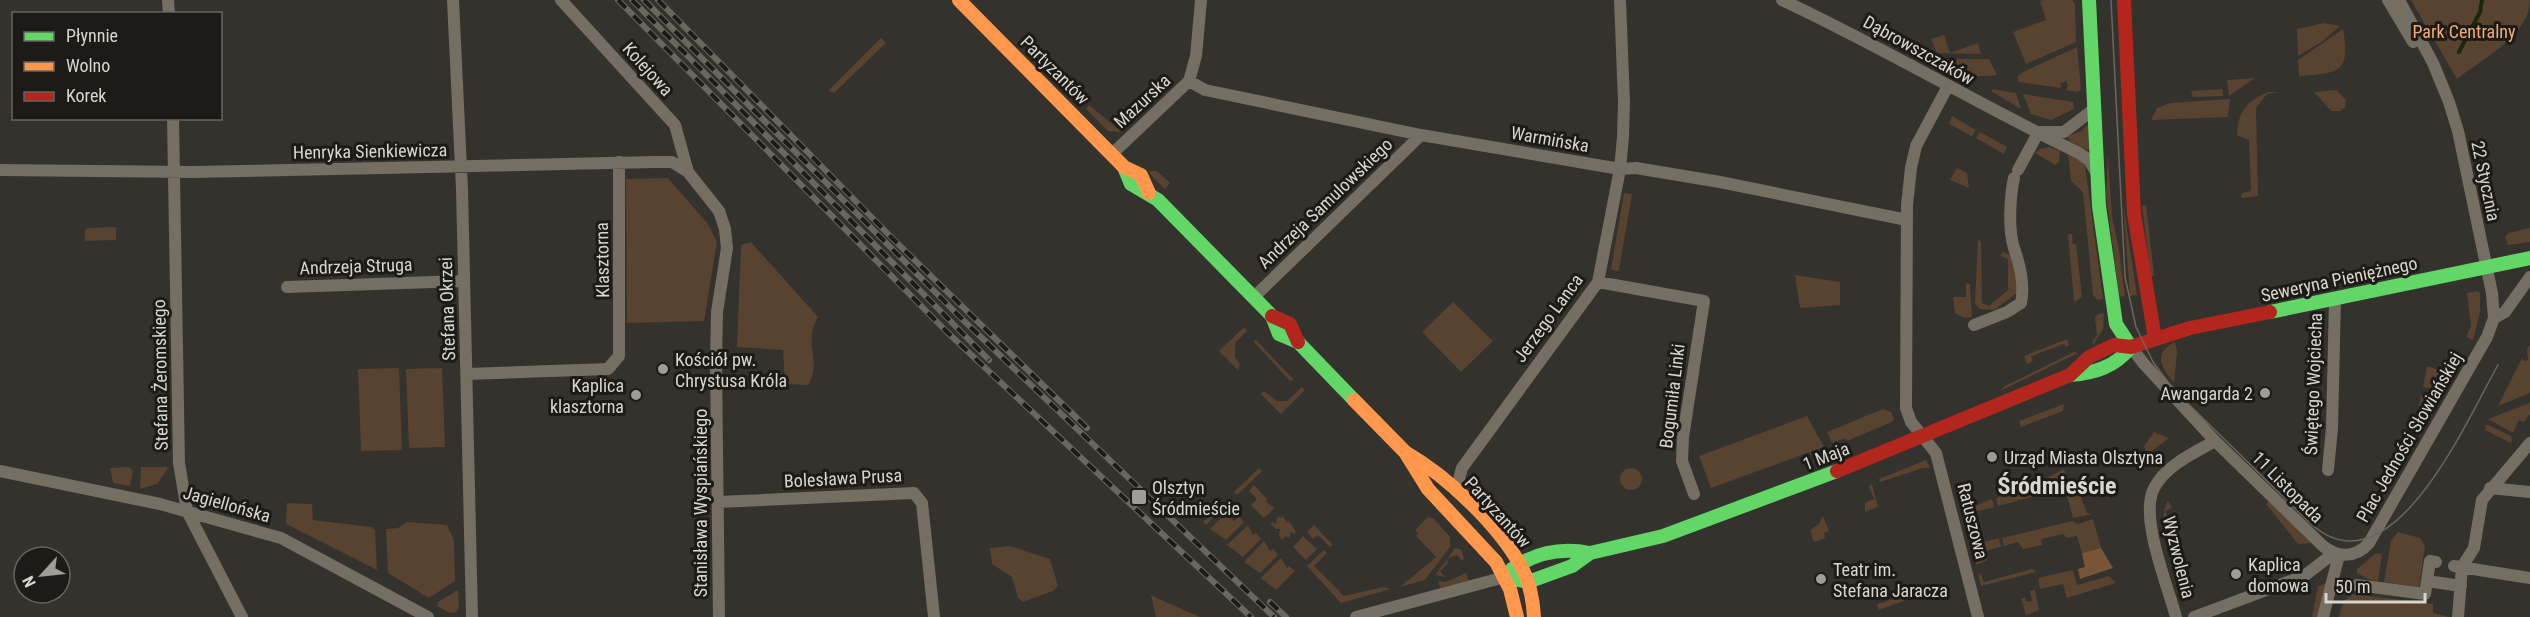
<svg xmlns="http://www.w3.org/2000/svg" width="2530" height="617" viewBox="0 0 2530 617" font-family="'Roboto Condensed',sans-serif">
  <rect width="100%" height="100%" fill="#33322d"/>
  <path fill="#584230" d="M2044 0H2072L2075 5 2076 42 2026 64 2013 32 2046 20 2040 1Z
    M2411 0H2530C2530 35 2482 59 2457 79Z
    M2324 23 2340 26 2323 41 2298 56 2297 29Z
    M2343 29C2351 74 2338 73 2299 76L2298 60Z
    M1944 35 1950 53 1978 43 1981 54 1937 53 1931 39Z
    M881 38 886 43 834 93 828 91Z
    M2077 47 2081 89 2078 92 2066 90 2068 85 2066 81 2060 83 2061 88 2018 82V76L2023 72Z
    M1946 59H1989L1997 75C1979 77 1954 79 1946 59Z
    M2255 78 2229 96 2227 80Z
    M1992 89 2016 93 2021 109 1991 91Z
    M2223 89V96L2193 97 2191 91Z
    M2336 90 2346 100 2345 107 2341 111H2331L2314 92Z
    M2269 92H2278L2267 94 2256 108 2258 196 2241 198 2242 193 2251 191 2249 140 2237 135C2238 111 2247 100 2269 92Z
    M2023 94 2073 102 2074 109 2051 120 2031 114Z
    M2230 99 2228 117 2151 120 2157 108 2170 103Z
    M1089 105 1122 132 1108 131 1086 109Z
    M1952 116 1976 130 1972 136 1949 124Z
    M2089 123 2090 151 2069 141 2068 136 2081 131Z
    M1980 132 2007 147 2004 154 1976 138Z
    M2049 147 2060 151 2059 162 2055 165 2035 153 2040 149Z
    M2108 153 2112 216 2119 249 2125 296 2119 297 2106 193Z
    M2068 154 2078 158 2085 165 2103 299 2098 300 2093 295 2083 192 2071 181Z
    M1957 168 1967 173 1969 188 1950 180Z
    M1151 171H1157L1170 183 1165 189 1149 173Z
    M668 178 708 224 717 242 704 321 627 323 626 179Z
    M1624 193 1632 194 1619 270 1616 271 1611 269Z
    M2123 203 2137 295 2130 296Z
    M2146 205 2154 275 2151 277 2142 206Z
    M116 227V240L85 241V231L88 228Z
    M2530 228V242L2508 245 2505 237 2508 233Z
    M2068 234H2072L2073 244H2076L2082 297 2074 302Z
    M1978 239 1981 242 1982 303 1989 306 2008 290V259L2000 256 2003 252 2015 257 2017 293 1994 310 1980 309 1975 304Z
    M751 242 818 317C802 346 823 360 808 385L785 384 783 350 737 347 741 245Z
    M1795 275 1840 282V305L1800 308Z
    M1966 283 1970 284 1972 317 1964 318 1955 313 1953 297H1966Z
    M2477 291 2480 293V312L2473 340 2466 337 2471 326 2467 293Z
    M1453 302 1493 341 1461 372 1422 332Z
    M2104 313 2103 329 2093 345 2092 342 2097 335 2095 318 2098 314Z
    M1244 327 1247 331 1235 343V358L1240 363 1238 370 1219 351Z
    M1255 339 1294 380 1290 381 1254 342Z
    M2067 339 2069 345 2066 347 2064 344 2031 356 2033 361 2027 364 2024 356Z
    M2175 342 2177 352 2174 383C2164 371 2150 354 2175 342Z
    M2530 345V393L2498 406 2522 358 2524 361 2528 360 2527 350Z
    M2074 352 2078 353 2000 391 2005 386Z
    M2450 363 2459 366 2445 391 2423 387 2427 366 2445 372Z
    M399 368 402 450 361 451 358 369Z
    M442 368 445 447 409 448 406 369Z
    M1302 387 1305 390 1281 414 1261 394 1264 391 1277 401H1287Z
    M2421 395 2440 399 2432 416 2418 413Z
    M2530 403V414L2524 422 2519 420 2513 433 2488 419Z
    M2064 404 2063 411 2021 427 2019 421Z
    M1883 409 1891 412 1894 419 1892 422 1847 441 1846 438 1832 443 1827 432Z
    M1807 416 1824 447 1711 488 1699 456Z
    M2486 424 2511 436 2512 440 2511 443 2485 430Z
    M2154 432 2169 438 2147 455 2144 446Z
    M1926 460 1930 468H1923L1880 482 1879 479Z
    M129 467 133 471 130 486 113 483 110 468Z
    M141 467H169L157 484 140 489Z
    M1259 468 1262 471 1237 495 1234 492Z
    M1620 479a11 11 0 1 1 22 0a11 11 0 1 1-22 0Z
    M2064 469 2068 480 2074 478 2087 513 2093 514 2073 518 2065 488 2046 493 2041 481Z
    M2037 482 2042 494 1998 506 1996 498Z
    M1872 484 1878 507 1865 512V503L1874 499 1869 487Z
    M1254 485 1267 499 1266 502 1275 508 1264 518 1251 505 1257 499 1249 491Z
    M1992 499 1994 507 1964 515 1966 526 1961 512Z
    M1227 500 1230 502 1206 525 1203 522Z
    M2168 501 2172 508 2165 511 2185 557 2175 561C2169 541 2157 519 2168 501Z
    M2269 501 2311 543 2298 544 2266 504Z
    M287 503 312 504 313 520 371 527 375 530 377 570 286 524Z
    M1226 513 1234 521 1239 516 1244 522 1226 540 1210 529Z
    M1281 513 1287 523 1289 521 1296 532 1294 534 1291 532 1289 538 1286 536 1282 540 1279 536 1280 529H1276L1270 524 1273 522 1276 524 1277 517 1282 518Z
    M1823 516 1829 531 1824 533 1825 538 1814 542 1810 530 1819 524Z
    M1428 517 1433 518 1450 537V547L1425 580 1400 587 1436 557 1416 536 1418 533 1415 530Z
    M2093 519 2101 548 2082 553 2077 536 2066 538 2064 534 2041 539 2042 545 2023 549 2018 542 2004 546 2002 538 2072 521 2078 524Z
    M407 522 447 525 454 540 455 581 429 598 388 573 386 529 398 528Z
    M1248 525 1253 535 1256 533 1261 539 1243 557 1227 545Z
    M1314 525 1333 545 1330 547 1318 535 1313 539 1307 532Z
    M2398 532 2420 538 2425 546 2419 587 2384 582 2391 541Z
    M1977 535 1980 543 1999 538 2001 547 1985 551 1987 560 1976 565 1970 537Z
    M1303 536 1317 549 1306 560 1293 547Z
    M1264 541 1270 551 1273 549 1278 555 1260 573 1244 562Z
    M1010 546 1050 559 1058 586 1053 591 1023 602 1018 598 1012 577 992 564 990 548Z
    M1455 548 1462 550 1464 559 1462 561 1457 555 1447 559 1448 563 1440 571 1445 577 1436 575V574Z
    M1324 550 1327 553 1314 566 1344 596 1383 587 1391 589 1341 603 1307 566Z
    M2376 553 2382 554 2378 581 2368 579 2357 573V569Z
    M1281 558 1287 568 1289 566 1295 571 1276 590 1261 578Z
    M2032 569 2036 572 1981 586 1978 573 1981 574 1984 582Z
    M2073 570 2077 585 2109 576 2116 583 2067 598 2063 584 2040 589 2038 578Z
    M1466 573 1469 581 1440 588 1438 581 1446 582Z
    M2326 583 2317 617H2312L2318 586Z
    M458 590 459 608 456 612 450 613 437 606 438 602Z
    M2035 590 2039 610 2026 616 2021 598H2025L2026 602 2032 601 2030 591Z
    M2353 594 2433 604V613L2449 617H2339L2343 602Z
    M1151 595 1157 598 1200 617H1156Z
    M1903 596 1904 601 1879 610 1877 604Z"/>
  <path fill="#795537" d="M2101 548 2113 568 2080 579 2078 569 2085 567 2082 553Z"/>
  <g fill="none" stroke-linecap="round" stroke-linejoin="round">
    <path stroke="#182a04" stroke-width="4" d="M2459 52 2480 12 2482 0"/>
    <path stroke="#756e63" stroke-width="12" d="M168 0 169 14
      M453 0 462 189 472 617
      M561 0 675 125 688 172
      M1782 0C1883 47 1979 105 2079 153L2089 160 2096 172
      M2388 0 2413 42
      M1189 81 1205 90 1421 135 1620 169 1636 168 1720 182 1907 220
      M1948 86 1916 146 1911 168 1907 205 1906 408 1911 422 1936 453 1978 617
      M173 118 179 463 187 511 242 617
      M2040 132H2064L2094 109
      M1112 154 1189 81 1196 56 1201 0
      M0 170 193 172 655 162H672L688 172 719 211 725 229 727 248 717 312 716 363 719 617
      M2018 170 2038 133
      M1598 282 1704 301 1683 437 1682 461 1694 494
      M287 287 463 281
      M1254 297 1421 135
      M2494 318 2505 312 2530 277
      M1974 325 2007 312 2021 303C2025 284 2020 265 2014 248 2008 230 2010 196 2014 178
      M2131 347 2144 364 2215 441 2323 546C2338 558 2356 558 2369 543L2487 337 2494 318 2492 293 2458 131 2449 102 2433 63 2399 0
      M467 374 608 369 619 356V162
      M2328 470 2332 428 2335 299
      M0 471 160 504 281 538 428 617
      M2490 488 2530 492
      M1456 491 1462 468 1598 282 1620 169 1623 137 1624 102 1620 0
      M718 502 914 493 922 503 934 617
      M2454 566 2530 578
      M2427 581 2461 586
      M2357 585 2425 594 2430 561 2436 562
      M1356 617 1505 577
      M2176 617C2168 586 2139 517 2154 488 2166 465 2194 453 2215 441
      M2194 617 2304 576 2334 553
      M2323 617 2339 555
      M2458 617 2462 567 2474 548 2482 500 2530 443"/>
    <path stroke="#63d668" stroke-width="14" d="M2089 0 2099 206 2116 324 2131 347
      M1124 167 1131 184 1158 200 1272 316 1279 334 1298 342 1354 400
      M2270 312 2530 258
      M2070 375C2095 373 2115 367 2131 347
      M1512 569C1536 552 1561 547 1590 553
      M1505 577 1528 582 1572 566 1590 553 1663 536 1837 471"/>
    <path stroke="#ff974d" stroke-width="14" d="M959 0 1124 167 1141 175 1149 193
      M1354 400 1405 452 1428 489 1496 562 1510 589 1517 617
      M1405 452C1447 476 1499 525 1522 568 1530 583 1533 600 1534 617"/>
    <path stroke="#b3261e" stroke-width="14" d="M2124 0 2134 214 2155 338
      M1272 316 1290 324 1298 342
      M1837 471 2070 375 2089 357 2114 345 2131 347 2190 328 2270 312"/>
    <path stroke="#6a675f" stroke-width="1.5" d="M2111 0 2125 277 2136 327 2153 362 2174 390 2311 524C2392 596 2467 419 2498 365"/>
    <g stroke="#6a675f" stroke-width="6">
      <path id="rail" d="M618 0 947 332 1251 617
        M632 0 989 360
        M644 0 961 318 1274 617
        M658 0 891 237 1087 428
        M1270 602 1286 617"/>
    </g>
    <use href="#rail" stroke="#1c1b17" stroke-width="4" stroke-dasharray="11" stroke-linecap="butt"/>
  </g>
  <g fill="#9e9d96" stroke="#1c1b17" stroke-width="2">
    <circle cx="663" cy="369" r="6"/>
    <circle cx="2265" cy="393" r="6"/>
    <circle cx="636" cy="395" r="6"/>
    <circle cx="1992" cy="457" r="6"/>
    <rect x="1131" y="489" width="16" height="16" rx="3"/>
    <circle cx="2236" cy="574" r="6"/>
    <circle cx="1821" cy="579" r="6"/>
  </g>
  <g text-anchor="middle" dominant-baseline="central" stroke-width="6" stroke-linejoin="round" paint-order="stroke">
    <g font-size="18" fill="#efae7a" stroke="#1c1b17">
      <text x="2464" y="31">Park Centralny</text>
    </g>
    <g font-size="18" fill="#d7d6cf" stroke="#1c1b17">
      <text transform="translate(1919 50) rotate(29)">Dąbrowszczaków</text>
      <text transform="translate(648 69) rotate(48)">Kolejowa</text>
      <text transform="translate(1055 70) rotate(45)">Partyzantów</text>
      <text transform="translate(1142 101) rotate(-43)">Mazurska</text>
      <text transform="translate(1550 139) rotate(10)">Warmińska</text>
      <text transform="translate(370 151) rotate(-1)">Henryka Sienkiewicza</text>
      <text transform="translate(2486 181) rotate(78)">22 Stycznia</text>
      <text transform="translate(1325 203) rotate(-44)">Andrzeja Samulowskiego</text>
      <text transform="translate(602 260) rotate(-91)">Klasztorna</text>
      <text transform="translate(356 266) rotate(-2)">Andrzeja Struga</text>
      <text transform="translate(2339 279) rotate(-12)">Seweryna Pieniężnego</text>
      <text transform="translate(447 309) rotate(-92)">Stefana Okrzei</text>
      <text transform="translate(1548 318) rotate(-54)">Jerzego Lanca</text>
      <text transform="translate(160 375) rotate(-91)">Stefana Żeromskiego</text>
      <text transform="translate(2313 384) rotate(-88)">Świętego Wojciecha</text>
      <text transform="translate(1672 396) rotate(-83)">Bogumiła Linki</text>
      <text transform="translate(2409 437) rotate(-60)">Plac Jedności Słowiańskiej</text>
      <text transform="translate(1826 456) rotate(-21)">1 Maja</text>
      <text transform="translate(843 478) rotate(-3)">Bolesława Prusa</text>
      <text transform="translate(2288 487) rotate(45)">11 Listopada</text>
      <text transform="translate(700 503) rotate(-90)">Stanisława Wyspiańskiego</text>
      <text transform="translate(227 504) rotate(16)">Jagiellońska</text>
      <text transform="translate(1498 512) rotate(48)">Partyzantów</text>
      <text transform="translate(1973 521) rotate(76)">Ratuszowa</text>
      <text transform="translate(2179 557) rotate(76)">Wyzwolenia</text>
    </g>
    <g font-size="18" fill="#d7d6cf" stroke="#1c1b17" text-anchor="start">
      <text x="675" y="359">Kościół pw.<tspan x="675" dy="21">Chrystusa Króla</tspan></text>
      <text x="624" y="385" text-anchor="end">Kaplica<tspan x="624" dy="21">klasztorna</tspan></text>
      <text x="2253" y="393" text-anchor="end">Awangarda 2</text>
      <text x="2004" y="457">Urząd Miasta Olsztyna</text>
      <text x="1152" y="487">Olsztyn<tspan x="1152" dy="21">Śródmieście</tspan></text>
      <text x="2248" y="564">Kaplica<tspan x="2248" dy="21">domowa</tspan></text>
      <text x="1833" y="569">Teatr im.<tspan x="1833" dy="21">Stefana Jaracza</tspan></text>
    </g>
    <g font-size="24" font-weight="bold" fill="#d7d6cf" stroke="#1c1b17">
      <text x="2057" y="486">Śródmieście</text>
    </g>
  </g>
  <rect x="12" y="12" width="210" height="108" fill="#1c1b17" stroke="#676661" stroke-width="1.5"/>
  <rect x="24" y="32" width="30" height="9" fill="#63d668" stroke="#676661" stroke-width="1.5"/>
  <text x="66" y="42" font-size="18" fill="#d7d6cf">Płynnie</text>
  <rect x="24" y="62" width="30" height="9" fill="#ff974d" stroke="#676661" stroke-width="1.5"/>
  <text x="66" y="72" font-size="18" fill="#d7d6cf">Wolno</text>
  <rect x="24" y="92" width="30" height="9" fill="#b3261e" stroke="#676661" stroke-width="1.5"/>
  <text x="66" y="102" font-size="18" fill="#d7d6cf">Korek</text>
  <g transform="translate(42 575) rotate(243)"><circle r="28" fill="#1c1b17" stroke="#676661" stroke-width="1.5"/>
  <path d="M0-4.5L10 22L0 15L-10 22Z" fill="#9e9d96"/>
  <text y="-9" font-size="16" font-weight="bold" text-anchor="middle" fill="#d7d6cf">N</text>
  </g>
  <path d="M2326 593v9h99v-9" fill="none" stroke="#d7d6cf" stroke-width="3"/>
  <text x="2335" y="593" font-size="18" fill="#d7d6cf" stroke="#1c1b17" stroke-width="4.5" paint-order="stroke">50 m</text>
</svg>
